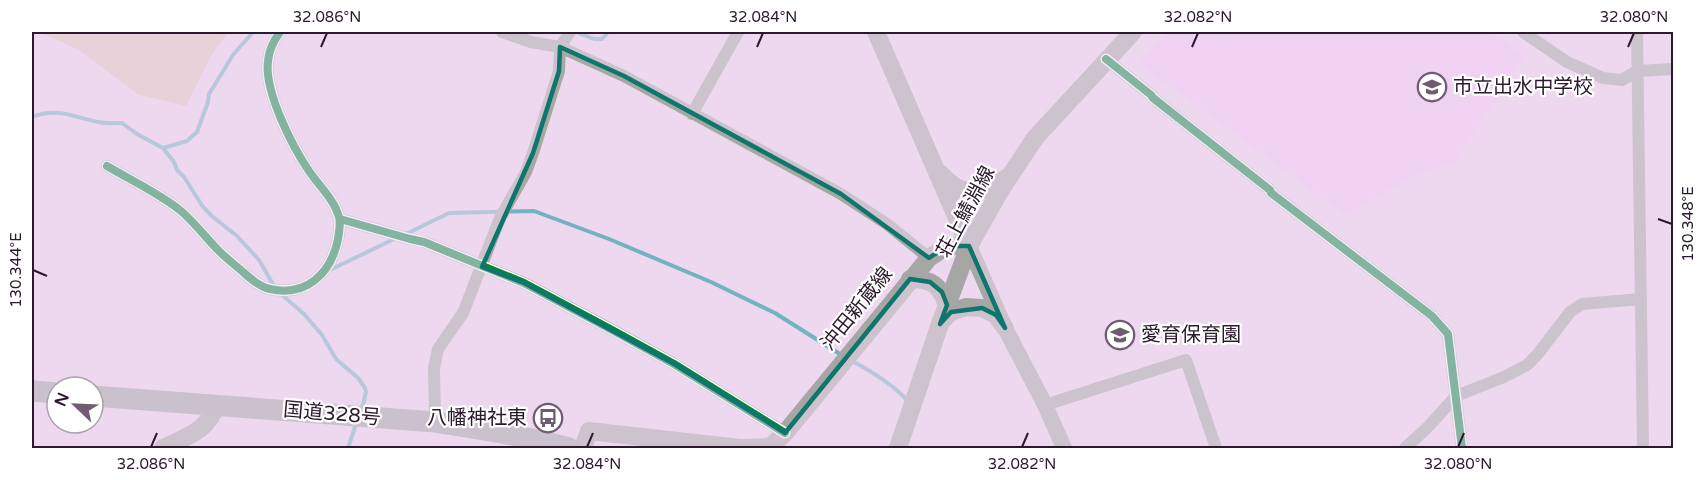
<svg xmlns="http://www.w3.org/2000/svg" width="1705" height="480" viewBox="0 0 1705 480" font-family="'Varela Round','Noto Sans JP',sans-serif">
  <rect width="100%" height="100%" fill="#eed8f0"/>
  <path fill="#f1c9f6" d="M1168 32H1489L1526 56 1454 164 1420 172 1346 215 1139 63Z"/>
  <path fill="#e1cbbf" d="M32 32H229L214 51 186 106 139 95 79 50 44 34 32 33Z"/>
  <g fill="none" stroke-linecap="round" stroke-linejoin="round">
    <path stroke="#72b3c0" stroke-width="4" d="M576 32 594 39H602L608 32
      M32 117C59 107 72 117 98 122 106 124 114 123 122 123L137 134 163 148 174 162 177 170 184 177 203 207 213 217 237 236 259 260 274 286
      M163 148 187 141 197 132 208 102 209 94 233 55 253 32
      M406 234 449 213 534 211 609 239 711 282 775 313 843 356
      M330 270 396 238
      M281 294 304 314 322 335 336 359 358 378 365 388 366 392 362 409
      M852 361C871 371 892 384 907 400
      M348 448 356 424"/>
    <path stroke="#a5a8a5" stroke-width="12" d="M502 32 531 42 560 47 624 76 841 194 887 224 929 258
      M1523 32 1567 62 1603 78 1622 80 1637 71 1674 69
      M1637 32 1643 448
      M1106 59 1151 95 1153 98 1270 190 1271 193 1432 316 1448 334 1462 448
      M692 114 738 32
      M107 166C132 181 159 193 181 211 195 223 206 238 219 251 226 258 235 265 243 272 251 279 260 287 270 289 306 297 331 274 338 239 339 232 341 224 339 217 334 199 319 186 309 171 292 146 264 91 268 61 269 51 274 40 280 32
      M340 219 410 239 424 242 524 283 614 331 674 364 785 433
      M1045 405 1186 360 1216 448
      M435 422 434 368 438 349 463 313 500 218 526 172 533 153 559 71 560 47 570 32
      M1405 448 1427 428 1456 396 1504 377 1527 365 1537 355 1570 312 1582 304 1641 299"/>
    <path stroke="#a5a8a5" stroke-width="16" d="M969 246 1005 328 1045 405 1064 448"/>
    <path stroke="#a6a6a5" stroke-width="18" d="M941 174C962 199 982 194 1006 178
      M910 279C932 279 940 285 947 305
      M940 323 951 312 966 307 982 308 996 315 1005 328
      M163 448C188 436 206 432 217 405
      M583 448 589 431 740 448 770 447 785 433 929 258 947 246H969L876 32
      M898 448 940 324 969 246 1000 191 1035 138 1133 32"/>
    <path stroke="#a1a2a2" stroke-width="21" d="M32 391 57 393
      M93 396 435 422C480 429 525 436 569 448"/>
    <g stroke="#fff" stroke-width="11">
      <path id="cycleway" d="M1106 59 1151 95 1153 98 1270 190 1271 193 1432 316 1448 334 1462 448
        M107 166C132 181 159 193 181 211 195 223 206 238 219 251 226 258 235 265 243 272 251 279 260 287 270 289 306 297 331 274 338 239 339 232 341 224 339 217 334 199 319 186 309 171 292 146 264 91 268 61 269 51 274 40 280 32
        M340 219 410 239 424 242 524 283 614 331 674 364 785 433"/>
    </g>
    <use href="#cycleway" stroke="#00873e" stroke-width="8"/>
  </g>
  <path d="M0 0H1705V480H0ZM560 47 624 76 841 194 929 258 947 246H969L1005 328 996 315 982 308 951 312 940 324 947 305 942 292 930 282 910 279 785 433 674 364 524 283 482 267 533 153 559 71Z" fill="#eed8f0" fill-opacity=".55" fill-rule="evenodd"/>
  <path fill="none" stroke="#0f766e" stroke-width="4.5" stroke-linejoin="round" d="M560 47 624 76 841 194 929 258 947 246H969L1005 328 996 315 982 308 951 312 940 324 947 305 942 292 930 282 910 279 785 433 674 364 524 283 482 267 533 153 559 71Z"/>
  <path fill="none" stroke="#2c192e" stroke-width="2" d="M321 47 327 33M757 47 763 33M1192 47 1198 33M1628 47 1634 33M1658 219 1672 224M33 270 47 276M151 447 157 433M587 447 593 433M1022 447 1028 433M1458 447 1464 433"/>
  <defs>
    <g id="school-ring" transform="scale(1.5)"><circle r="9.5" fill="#fff" stroke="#705c72" stroke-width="1.5"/><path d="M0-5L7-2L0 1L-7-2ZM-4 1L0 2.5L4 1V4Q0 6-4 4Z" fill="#705c72"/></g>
    <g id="bus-ring" transform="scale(1.5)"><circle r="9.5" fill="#fff" stroke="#705c72" stroke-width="1.5"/><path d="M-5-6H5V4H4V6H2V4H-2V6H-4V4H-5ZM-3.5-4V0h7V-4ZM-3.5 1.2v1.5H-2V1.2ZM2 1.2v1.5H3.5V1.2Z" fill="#705c72"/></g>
  </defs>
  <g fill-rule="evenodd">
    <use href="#school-ring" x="1432" y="87"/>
    <use href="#school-ring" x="1120" y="335"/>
    <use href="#bus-ring" x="548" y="418"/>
  </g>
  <g text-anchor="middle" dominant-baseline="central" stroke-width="4.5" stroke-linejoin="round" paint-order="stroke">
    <g font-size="20" fill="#2c192e" stroke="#fff" text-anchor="start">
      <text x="1453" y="87">市立出水中学校</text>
      <text x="1141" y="335">愛育保育園</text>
      <text x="527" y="418" text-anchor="end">八幡神社東</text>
    </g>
    <g font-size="20" fill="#2c192e" stroke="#fff">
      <text transform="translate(966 212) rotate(-62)">荘上鯖淵線</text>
      <text transform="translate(857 309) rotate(-51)">沖田新蔵線</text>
      <text transform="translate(332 414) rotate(5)">国道328号</text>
    </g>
  </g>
  <rect width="1705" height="480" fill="none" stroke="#ffffff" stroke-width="66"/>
  <g transform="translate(75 405) rotate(293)"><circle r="28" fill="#ffffff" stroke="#aba3ab" stroke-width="1.5"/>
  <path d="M0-4.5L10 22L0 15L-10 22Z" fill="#705c72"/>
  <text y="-9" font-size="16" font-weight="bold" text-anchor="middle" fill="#2c192e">N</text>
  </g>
  <rect x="33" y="33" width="1639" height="414" fill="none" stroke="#2c192e" stroke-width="2"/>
  <g font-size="15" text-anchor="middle" fill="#2c192e">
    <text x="327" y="22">32.086°N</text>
    <text x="763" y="22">32.084°N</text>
    <text x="1198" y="22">32.082°N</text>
    <text x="1634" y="22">32.080°N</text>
    <text transform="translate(1688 224) rotate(-90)" y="5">130.348°E</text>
    <text transform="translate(16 270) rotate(-90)" y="5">130.344°E</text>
    <text x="151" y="469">32.086°N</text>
    <text x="587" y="469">32.084°N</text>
    <text x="1022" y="469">32.082°N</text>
    <text x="1458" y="469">32.080°N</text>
  </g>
</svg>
